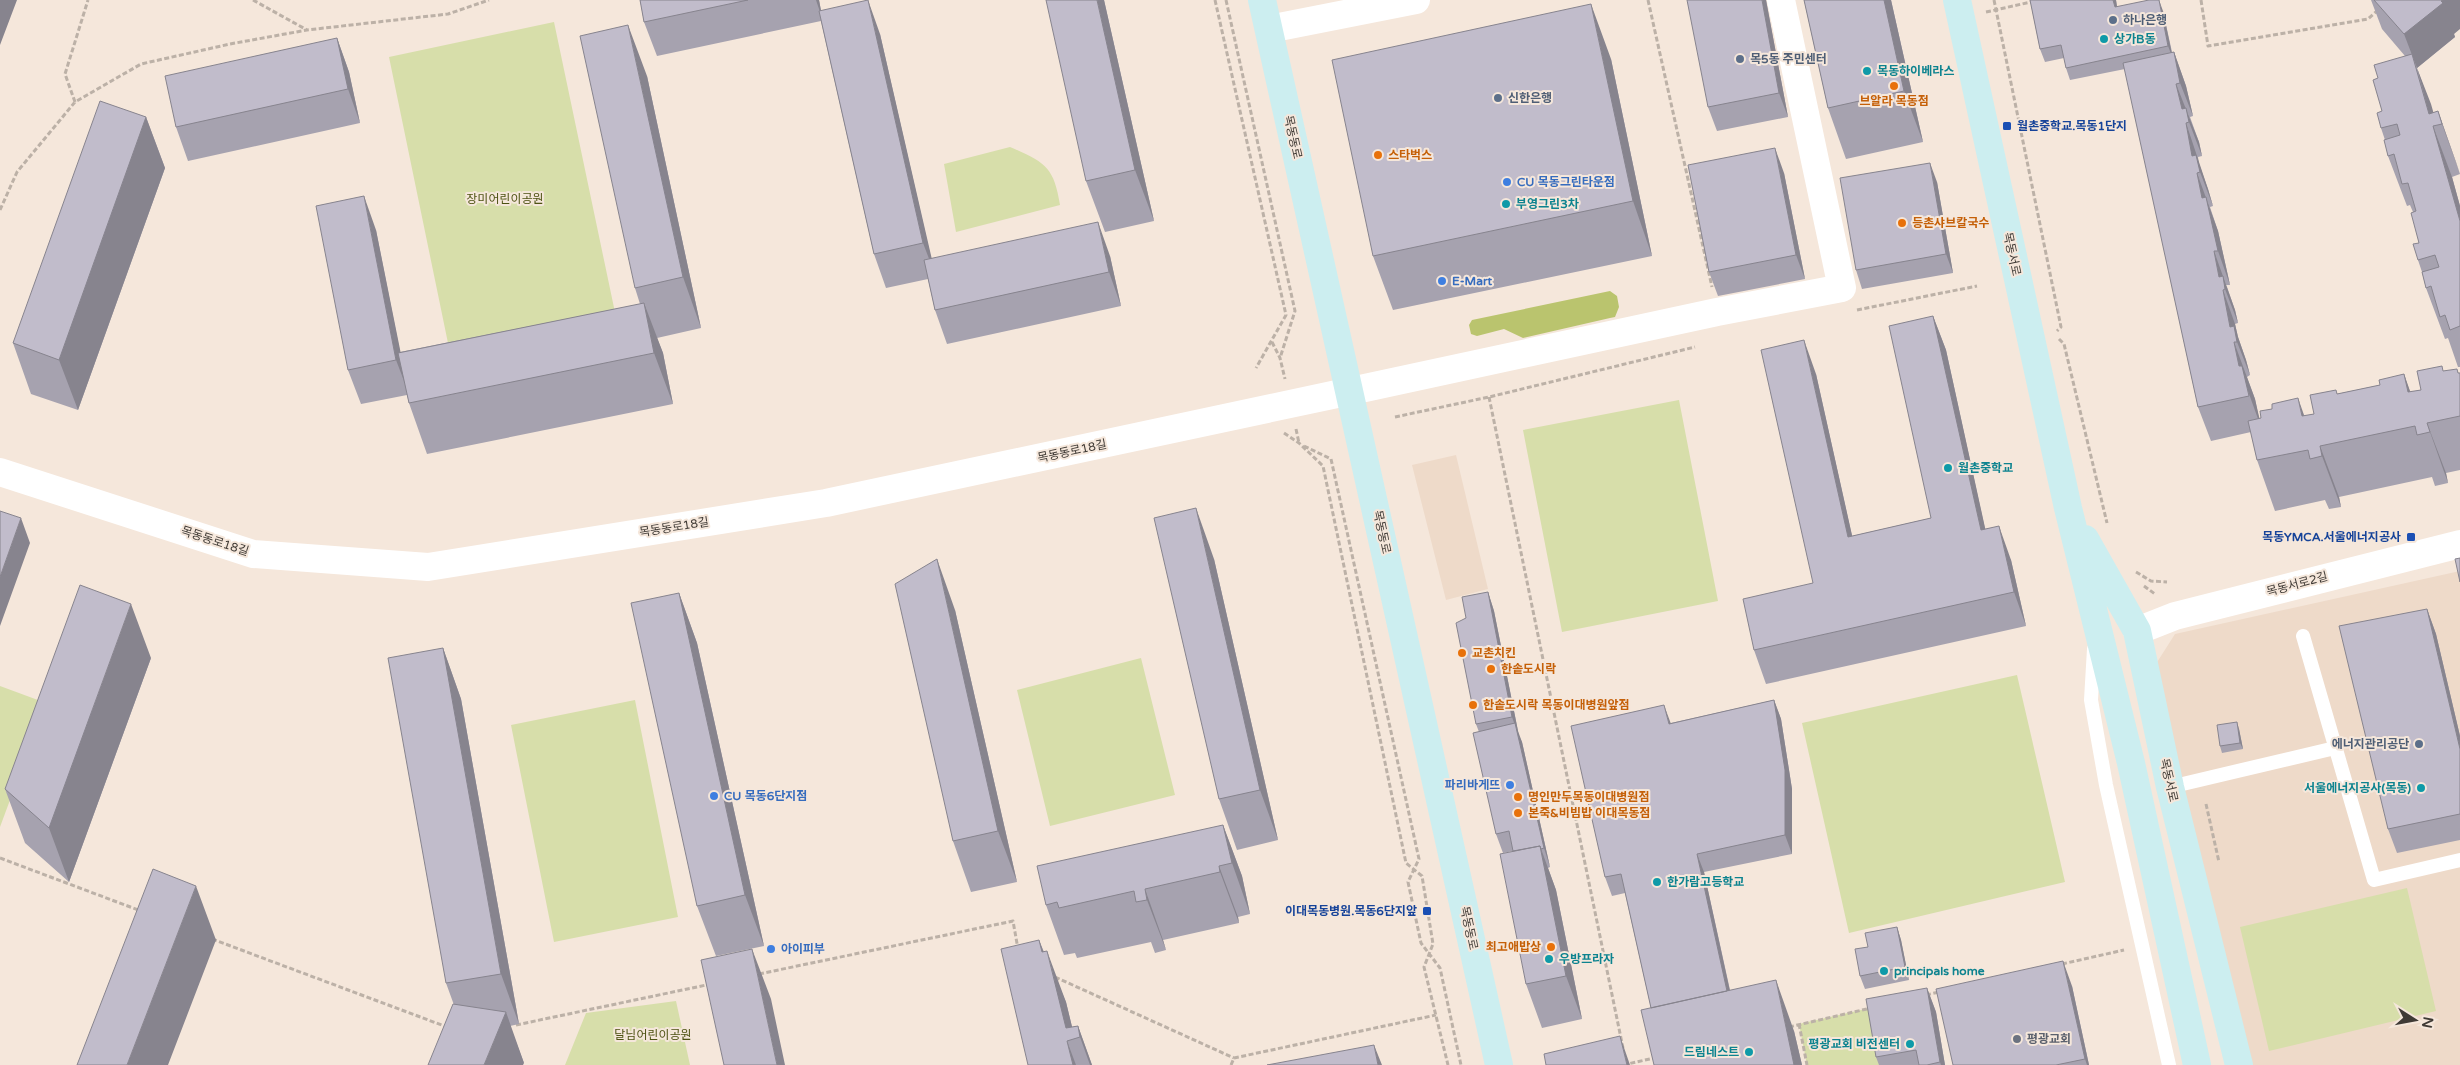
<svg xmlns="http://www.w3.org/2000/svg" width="2460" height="1065" viewBox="0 0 2460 1065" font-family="'Varela Round','Noto Sans KR',sans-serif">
  <rect width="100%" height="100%" fill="#f5e7db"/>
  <path fill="#eedac9" d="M1456 455 1488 589 1446 600 1412 465Z
    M2460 571V1065H2239L2154 667 2175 634Z"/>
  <path fill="#d7deaa" d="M554 22 621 341 455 377 389 57Z
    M1010 147C1045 162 1054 167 1060 205L956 232 944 164Z
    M1679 400 1718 601 1562 632 1523 430Z
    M1141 658 1175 795 1050 826 1017 690Z
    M2017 675 2065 882 1849 933 1802 723Z
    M0 686 46 703 0 827Z
    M635 700 678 917 554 942 511 725Z
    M2407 888 2436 1011 2269 1051 2240 927Z
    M676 1001 690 1065H565L586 1013Z
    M1870 1008 1880 1065H1807L1799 1024Z"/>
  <path fill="#bac46e" d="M1610 291 1617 296 1619 307 1615 317 1610 318 1523 338 1504 329 1477 336 1471 334 1469 325 1472 320Z"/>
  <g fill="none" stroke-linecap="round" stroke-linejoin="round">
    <path stroke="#bcb1a7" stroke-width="3" stroke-dasharray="5 2.5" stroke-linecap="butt" d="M253 0 307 30
      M1215 0 1286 315 1256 368
      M1226 0 1295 311 1280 358
      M1648 0 1712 287
      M1994 0 2061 327 2057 331
      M2201 0 2208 46 2368 19 2378 10
      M1986 12 2040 0
      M75 102 65 74 88 0
      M0 210 17 172 75 102 141 64 230 44 307 30 448 14 489 0
      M1857 310 1977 286
      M2059 339 2064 344 2107 523
      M1272 342 1280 358 1285 379
      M1489 397 1623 1048
      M1395 417 1489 397 1695 347
      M1296 429 1299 443
      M1284 433 1299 443 1323 466 1406 863 1422 876 1433 944 1424 967 1448 1065
      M1304 446 1331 459 1419 859 1408 882 1421 943 1440 968 1461 1065
      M2136 572 2151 581 2167 582
      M2144 586 2155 594
      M2206 804 2219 862
      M0 858 141 911
      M212 939 447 1027
      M2062 964 2124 950
      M759 974 1013 921 1018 949
      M1055 977 1234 1058
      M1926 995 1939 992
      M1799 1024 1807 1065
      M516 1025 711 984
      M1789 1027 1871 1008
      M1231 1065 1234 1058 1436 1015
      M1623 1065 1654 1058"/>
    <path stroke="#fff" stroke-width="14" d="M2303 636 2374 880 2460 860
      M2094 649 2091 700 2106 785 2169 1065
      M2170 787 2335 748"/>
    <path stroke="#fff" stroke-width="28" d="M0 472 253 554 428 567 826 503 1351 391"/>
    <path stroke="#fff" stroke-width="28" d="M1269 29 1416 0
      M1351 391 1717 312 1842 288 1781 0
      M2137 631 2175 616 2460 544"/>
    <path stroke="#cceef0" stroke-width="28" d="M1262 0 1499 1065
      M1957 0 2068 508 2131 763 2197 1065
      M2085 539 2137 631 2170 787 2239 1065"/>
  </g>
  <path fill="#a6a2af" d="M640 0H819L821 11 880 34 931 258 1110 256 1121 306 947 344 935 310 928 279 886 288 874 254 821 21 657 56 644 22Z
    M1104 0 1154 221 1105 232 1086 181Z
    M1766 0 1788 117 1717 131 1708 107Z
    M1804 0H1891L1923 142 1846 159 1828 108Z
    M2030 0H2116L2117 7 2163 11 2172 52H2174L2186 86 2193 116 2190 117 2199 142 2202 156 2198 157 2199 164 2208 189 2213 206 2210 207 2218 231 2230 285H2226L2227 287 2235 310 2238 323 2235 324 2238 337 2246 360 2250 375 2247 377 2255 399 2259 418 2304 416 2314 414 2337 394 2380 385 2404 374 2410 392 2421 390 2444 371 2460 373V470L2446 473 2448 483 2435 486 2432 477 2339 497 2341 507 2329 509 2325 500 2275 511 2257 460 2251 432 2211 441 2198 407 2125 69 2070 80 2066 68 2064 58 2045 62 2040 49Z
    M2371 0H2460L2454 34 2455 37 2417 68 2433 113 2438 111 2460 174 2452 177 2460 206V367H2458L2448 338 2445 339 2426 288 2422 272 2418 260 2419 243 2413 212 2410 205 2407 206 2388 156 2385 140 2381 128 2382 111 2378 78 2405 56 2382 29Z
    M337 38 349 72 360 123 188 161 176 127Z
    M1611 59 1652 256 1393 310 1373 256Z
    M647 76 701 328 657 338 663 353 673 404 427 454 409 403 407 395 361 404 348 370 376 230 400 352 640 304 635 288Z
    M146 117 165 168 78 410 31 394 13 343Z
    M1784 173 1805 279 1718 296 1709 272Z
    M1937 182 1953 273 1862 289 1856 270Z
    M1933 316 1946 350 1985 529 2011 560 2026 626 1766 684 1754 650 1813 583 1816 374 1852 536 1931 518Z
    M1214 559 1278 840 1237 850 1219 799Z
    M1488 592 1494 611 1519 736 1522 742 1550 867 1548 868 1556 890 1582 1019 1542 1028 1526 984 1513 851 1503 853 1496 834 1479 732 1476 724 1466 618Z
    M679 593 697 643 764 946 716 956 697 906Z
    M2427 609 2436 634 2460 736V840L2397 853 2388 829Z
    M955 610 1017 882 971 892 953 841Z
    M443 648 461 699 519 1024 510 1026 524 1063 454 1005 446 983Z
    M151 658 69 882 25 843 5 789Z
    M1774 700 1781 719 1792 789V854L1704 872 1730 990 1794 1031 1802 1065H1654L1651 1008 1625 893 1612 896 1605 877 1671 723Z
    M2239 729 2243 749 2222 753 2220 746Z
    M1223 825 1242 876 1250 914 1238 917 1239 923 1163 940 1166 950 1155 953 1151 942 1077 958 1075 953 1064 955 1046 905Z
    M1897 927 1901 940 1909 980 1865 989 1860 976 1868 947Z
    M1039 940 1044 952 1066 1002 1072 1027 1078 1026 1092 1065H1028Z
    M2072 986 2089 1065H1953Z
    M1927 988 1936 1012 1945 1065H1879L1876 1057Z"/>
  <path fill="#87848e" d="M0 0H17L0 45Z
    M816 0H819L823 21Z
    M868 0 880 34 936 277 923 243Z
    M1097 0H1104L1154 221 1135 170Z
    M1762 0H1766L1788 117 1779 93Z
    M1884 0H1891L1923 142 1904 91Z
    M2113 0H2116L2119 20 2115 7Z
    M2159 0 2163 11 2173 59 2168 46Z
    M2443 0H2460V29L2454 34 2455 37 2417 68 2431 104 2437 125 2429 114 2417 68 2404 34Z
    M1591 4 1611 59 1652 256 1633 201Z
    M628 25 647 76 701 328 683 277Z
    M337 38 349 72 360 123 348 89Z
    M2174 52 2186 86 2193 116 2180 83Z
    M2176 84 2199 142 2202 156 2189 122 2182 109Z
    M2438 111 2456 162 2460 174 2442 124Z
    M146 117 165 168 78 410 59 360Z
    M2186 123 2208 189 2213 206 2200 172 2192 156Z
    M2433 126 2452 177 2460 206V221Z
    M1775 148 1784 173 1805 279 1796 255Z
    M1930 163 1937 182 1953 273 1946 254Z
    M2197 173 2218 231 2230 285 2218 251 2202 198Z
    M364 196 376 230 409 394 396 360Z
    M1098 222 1110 256 1121 306 1109 272Z
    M2214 251 2235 310 2238 323 2225 289 2219 277Z
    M2223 290 2235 324 2238 337 2246 360 2250 375 2237 342 2230 327Z
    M644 303 663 353 673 404 654 353Z
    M1933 316 1946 350 1993 564 1981 530Z
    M1804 340 1816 374 1860 571 1848 537Z
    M2234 342 2255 399 2262 430 2239 366Z
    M2404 374 2422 425 2408 392Z
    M2298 398 2316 449 2302 416Z
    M2427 423 2446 473 2448 483 2430 432Z
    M2320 446 2339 497 2341 507 2322 456Z
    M1196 508 1214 559 1278 840 1260 790Z
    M21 518 30 543 0 626V577Z
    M1999 526 2011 560 2026 626 2014 592Z
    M937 559 955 610 1017 882 998 831Z
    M1488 592 1494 611 1519 736 1512 717Z
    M679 593 697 643 764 946 745 895Z
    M131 604 151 658 69 882 49 828Z
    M2427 609 2436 634 2460 736V749Z
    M443 648 461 699 519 1024 501 974Z
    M1774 700 1781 719 1792 789V854L1785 835Z
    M1664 705 1671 724H1669Z
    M2237 722 2239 729 2243 749 2240 743Z
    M1515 723 1522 742 1550 867 1544 848Z
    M1223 825 1242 876 1250 914 1232 863Z
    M1540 846 1556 890 1582 1019 1566 976Z
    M1697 854 1704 872 1736 1019 1729 1000Z
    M1219 866 1238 917 1239 923 1220 872Z
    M196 886 216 940 168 1065H127Z
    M1145 889 1163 940 1166 950 1147 900Z
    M1897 927 1901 940 1909 980 1905 967Z
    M1039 940 1055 982 1047 951 1066 1002 1075 1039 1066 1028 1042 952Z
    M752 949 771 999 785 1065H777Z
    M2063 961 2072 986 2089 1065H2087L2085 1059Z
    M1776 980 1794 1031 1802 1065H1794Z
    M1927 988 1936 1012 1945 1065H1941L1940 1062Z
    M506 1012 524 1063 523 1065H484Z
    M1078 1026 1092 1065H1090L1080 1037Z
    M1620 1036 1630 1065H1627Z
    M1067 1041 1076 1065H1073Z
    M1374 1045 1382 1065H1378Z"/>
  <path fill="#c1bccb" stroke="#87848e" d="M640 0H748L644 22Z
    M868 0 923 243 874 254 819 11Z
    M1046 0H1097L1135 170 1086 181Z
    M1687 0H1762L1779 93 1708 107Z
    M1804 0H1884L1904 91 1828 108Z
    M2030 0H2113L2115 7 2149 0H2159L2168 46 2066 68 2061 45 2040 49Z
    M2374 0H2443L2441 1 2443 3 2404 34Z
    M1591 4 1633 201 1373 256 1332 60Z
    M628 25 683 277 635 288 580 36Z
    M337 38 348 89 176 127 165 76Z
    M2174 52 2180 83 2176 84 2182 109 2186 108 2189 122 2186 123 2192 156 2196 155 2200 172 2197 173 2202 198 2206 197 2218 251H2214L2219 277 2223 276 2225 289 2223 290 2230 327 2234 326 2237 342H2234L2239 366H2242L2249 396 2198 407 2123 63Z
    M2412 54 2429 114 2438 111 2442 124 2433 126 2460 221V326L2450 330 2445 315 2440 317 2431 286 2426 288 2422 272 2439 267 2435 255 2418 260 2413 244 2419 243 2411 213 2416 211 2408 183 2402 184 2394 154 2388 156 2384 140 2400 135 2397 124 2381 128 2377 113 2382 111 2373 80 2378 78 2374 65Z
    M100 101 146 117 59 360 13 343Z
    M1775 148 1796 255 1709 272 1688 165Z
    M1930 163 1946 254 1856 270 1840 178Z
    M364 196 396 360 348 370 316 206Z
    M1098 222 1109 272 935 310 924 260Z
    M644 303 654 353 409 403 398 353Z
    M1933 316 1981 530 1999 526 2014 592 1754 650 1743 599 1813 583 1761 350 1804 340 1848 537 1931 518 1889 326Z
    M2442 366 2443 371 2457 369 2458 373H2460V416L2427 423 2430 432 2417 435 2415 426 2320 446 2322 456 2310 459 2308 450 2257 460 2248 421 2261 418 2260 411 2272 409V404L2298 398 2302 416 2314 414 2310 395 2336 390 2337 394 2380 385 2379 380 2404 374 2408 392 2421 390 2417 371Z
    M1196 508 1260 790 1219 799 1154 518Z
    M0 511 21 518 0 577Z
    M2460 558V582L2455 559Z
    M937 559 998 831 953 841 895 584Z
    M80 585 131 604 49 828 5 789Z
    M1488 592 1512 717 1476 724 1456 623 1466 618 1462 597Z
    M679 593 745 895 697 906 631 603Z
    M2427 609 2460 749V814L2388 829 2339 626Z
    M443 648 501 974 446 983 388 658Z
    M1774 700 1785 770V835L1697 854 1727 991 1651 1008 1621 874 1605 877 1571 726 1664 705 1669 724Z
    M2237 722 2240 743 2220 746 2217 725Z
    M1515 723 1544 848 1541 849 1540 846 1513 851 1509 831 1496 834 1473 733Z
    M1223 825 1232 863 1219 866 1220 872 1145 889 1147 900 1136 902 1134 891 1059 908 1057 902 1046 905 1037 866Z
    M1540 846 1566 976 1526 984 1500 854Z
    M153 869 196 886 127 1065H77Z
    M1897 927 1905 967 1860 976 1855 949 1868 947 1865 933Z
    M1039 940 1042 952 1047 951 1066 1028 1078 1026 1080 1037 1067 1041 1073 1065H1028L1001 949Z
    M752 949 777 1065H724L701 960Z
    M2063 961 2085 1059 2056 1065H1953L1936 989Z
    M1776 980 1794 1065H1654L1641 1010Z
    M1927 988 1940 1062 1927 1065H1919L1916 1050 1876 1057 1866 999Z
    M453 1004 506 1012 484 1065H428Z
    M1620 1036 1627 1065H1546L1544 1054Z
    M1374 1045 1378 1065H1267Z"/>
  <g fill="#5c6f8a" stroke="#f5e7db" stroke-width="2">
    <circle cx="2113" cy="20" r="5"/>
    <circle cx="1740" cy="59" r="5"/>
    <circle cx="1498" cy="98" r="5"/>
    <circle cx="2419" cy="744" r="5"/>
  </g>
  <g fill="#0f9aa8" stroke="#f5e7db" stroke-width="2">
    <circle cx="2104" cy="39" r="5"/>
    <circle cx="1867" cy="71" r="5"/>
    <circle cx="1506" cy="204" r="5"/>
    <circle cx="1948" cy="468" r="5"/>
    <circle cx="2421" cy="788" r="5"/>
    <circle cx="1657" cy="882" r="5"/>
    <circle cx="1549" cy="959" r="5"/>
    <circle cx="1884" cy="971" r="5"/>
    <circle cx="1910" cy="1044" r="5"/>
    <circle cx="1749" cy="1052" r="5"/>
  </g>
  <g fill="#e8710a" stroke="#f5e7db" stroke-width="2">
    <circle cx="1894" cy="86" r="5"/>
    <circle cx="1378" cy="155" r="5"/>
    <circle cx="1902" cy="223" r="5"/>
    <circle cx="1462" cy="653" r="5"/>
    <circle cx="1491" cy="669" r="5"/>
    <circle cx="1473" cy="705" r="5"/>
    <circle cx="1518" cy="797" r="5"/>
    <circle cx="1518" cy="813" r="5"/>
    <circle cx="1551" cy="947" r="5"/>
  </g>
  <g fill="#1a4fb4" stroke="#f5e7db" stroke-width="2">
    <rect x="2002" y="121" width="10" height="10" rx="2.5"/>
    <rect x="2406" y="532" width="10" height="10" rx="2.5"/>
    <rect x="1422" y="906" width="10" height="10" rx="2.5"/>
  </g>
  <g fill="#3f7fe0" stroke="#f5e7db" stroke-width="2">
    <circle cx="1507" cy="182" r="5"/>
    <circle cx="1442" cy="281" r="5"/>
    <circle cx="1510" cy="785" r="5"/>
    <circle cx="714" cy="796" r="5"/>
    <circle cx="771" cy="949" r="5"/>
  </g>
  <circle fill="#6b7280" stroke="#f5e7db" stroke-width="2" cx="2017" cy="1039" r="5"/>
  <g text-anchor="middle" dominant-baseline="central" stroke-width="4" stroke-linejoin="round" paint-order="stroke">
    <g font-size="12" font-weight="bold" fill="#4e5e75" stroke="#f5e7db" text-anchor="start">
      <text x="2123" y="20">하나은행</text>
      <text x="1750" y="59">목5동 주민센터</text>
      <text x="1508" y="98">신한은행</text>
      <text x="2409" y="744" text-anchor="end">에너지관리공단</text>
    </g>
    <g font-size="12" font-weight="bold" fill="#0d838f" stroke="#f5e7db" text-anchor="start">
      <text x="2114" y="39">상가B동</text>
      <text x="1877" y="71">목동하이베라스</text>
      <text x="1516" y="204">부영그린3차</text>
      <text x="1958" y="468">월촌중학교</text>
      <text x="2411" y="788" text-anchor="end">서울에너지공사(목동)</text>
      <text x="1667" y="882">한가람고등학교</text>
      <text x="1559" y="959">우방프라자</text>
      <text x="1894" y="971">principals home</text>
      <text x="1900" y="1044" text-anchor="end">평광교회 비전센터</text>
      <text x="1739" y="1052" text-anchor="end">드림네스트</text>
    </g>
    <g font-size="12" font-weight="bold" fill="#c56008" stroke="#f5e7db" text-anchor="start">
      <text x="1894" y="101" text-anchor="middle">브알라 목동점</text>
      <text x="1388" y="155">스타벅스</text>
      <text x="1912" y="223">등촌샤브칼국수</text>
      <text x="1472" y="653">교촌치킨</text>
      <text x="1501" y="669">한솥도시락</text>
      <text x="1483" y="705">한솥도시락 목동이대병원앞점</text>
      <text x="1528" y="797">명인만두목동이대병원점</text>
      <text x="1528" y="813">본죽&amp;비빔밥 이대목동점</text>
      <text x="1541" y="947" text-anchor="end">최고애밥상</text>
    </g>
    <g font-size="12" font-weight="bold" fill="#164399" stroke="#f5e7db" text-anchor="end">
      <text x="2017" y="126" text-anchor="start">월촌중학교.목동1단지</text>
      <text x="2401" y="537">목동YMCA.서울에너지공사</text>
      <text x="1417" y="911">이대목동병원.목동6단지앞</text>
    </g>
    <g font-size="12" fill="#3f3a35" stroke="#f5e7db">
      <text transform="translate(1293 137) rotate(77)">목동동로</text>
      <text transform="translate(2012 254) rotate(78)">목동서로</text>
      <text transform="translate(1072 451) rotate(-12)">목동동로18길</text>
      <text transform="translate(674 527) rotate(-9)">목동동로18길</text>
      <text transform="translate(1382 532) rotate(78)">목동동로</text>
      <text transform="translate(215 541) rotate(18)">목동동로18길</text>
      <text transform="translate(2297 584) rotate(-15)">목동서로2길</text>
      <text transform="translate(2169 780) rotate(77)">목동서로</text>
      <text transform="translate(1469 928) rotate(78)">목동동로</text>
    </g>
    <g font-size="12" font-weight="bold" fill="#366cbe" stroke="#f5e7db" text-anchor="start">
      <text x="1517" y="182">CU 목동그린타운점</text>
      <text x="1452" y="281">E-Mart</text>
      <text x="1500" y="785" text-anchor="end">파리바게뜨</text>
      <text x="724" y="796">CU 목동6단지점</text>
      <text x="781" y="949">아이피부</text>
    </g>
    <g font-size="12" fill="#4d5212" stroke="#f5e7db">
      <text x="505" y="199">장미어린이공원</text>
      <text x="653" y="1035">달님어린이공원</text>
    </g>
    <g font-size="12" font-weight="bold" fill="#5b616d" stroke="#f5e7db" text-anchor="start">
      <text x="2027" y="1039">평광교회</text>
    </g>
  </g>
  <g transform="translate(2415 1020) rotate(101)" stroke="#f5e7db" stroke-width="4" paint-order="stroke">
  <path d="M0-4L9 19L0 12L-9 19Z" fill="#3f3a35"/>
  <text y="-8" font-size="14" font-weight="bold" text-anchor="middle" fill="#3f3a35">N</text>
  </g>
</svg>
